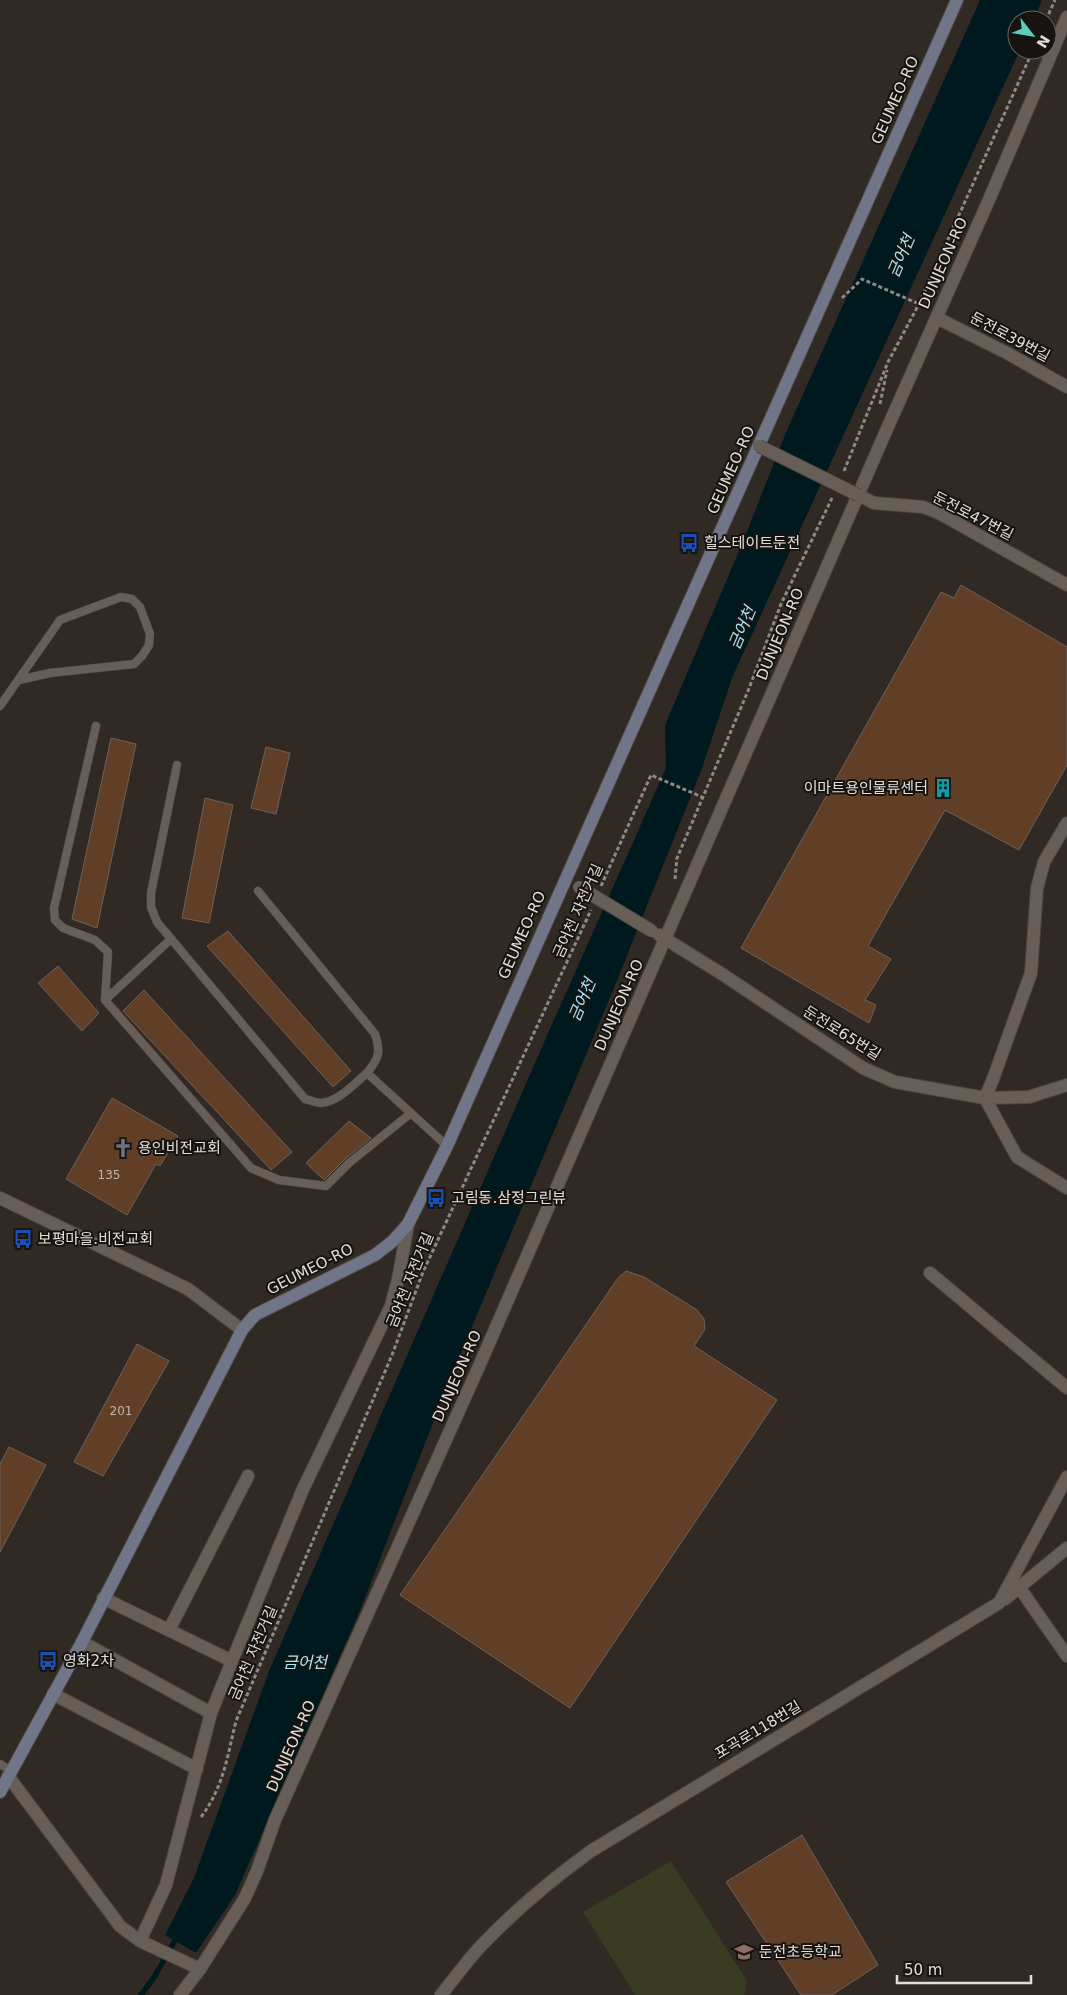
<svg xmlns="http://www.w3.org/2000/svg" width="1067" height="1995" viewBox="0 0 1067 1995" font-family="'DejaVu Sans','Noto Sans KR',sans-serif">
  <rect width="100%" height="100%" fill="#312924"/>
  <path fill="#3a3b23" d="M671 1861 747 1981 745 1994 743 1995H635L583 1912Z"/>
  <path fill="#00191f" d="M980 0H1042L1034 20H1017V50H1020L732 678 701 771 614 988 450 1379 359 1613 235 1895 196 1953 165 1935 194 1878 269 1671 549 1031 666 768 665 725 742 544 787 430Z"/>
  <g fill="none" stroke-linecap="round" stroke-linejoin="round">
    <path stroke="#00191f" stroke-width="5.5" d="M141 1995 155 1976 178 1935"/>
  </g>
  <path fill="#613e26" stroke="#6c625c" d="M961 585 1067 647V765L1019 850 945 810 868 946 891 959 865 1000 876 1005 869 1023 741 948 941 592 954 598Z
    M111 738 136 744 97 928 72 919Z
    M266 747 290 753 276 814 251 808Z
    M205 798 233 805 209 923 182 918Z
    M228 931 351 1071 333 1087 207 946Z
    M58 966 99 1013 82 1031 38 983Z
    M144 990 292 1152 271 1170 123 1011Z
    M112 1098 178 1136 160 1166 156 1164 127 1215 66 1179Z
    M349 1121 371 1138 345 1159 324 1180 306 1163Z
    M626 1271 644 1277 697 1310 704 1319 705 1329 694 1346 777 1400 570 1708 400 1595 618 1278Z
    M137 1344 169 1361 103 1476 74 1462Z
    M9 1447 46 1465 0 1552V1464Z
    M802 1835 878 1965 832 1995H801L726 1882Z"/>
  <g fill="none" stroke-linecap="round" stroke-linejoin="round">
    <g stroke="#4d4742" stroke-width="9">
      <path id="lane" d="M0 706 60 620 121 597 132 599 140 607 150 634 149 645 142 656 134 664 50 673 19 680
        M96 726 54 908 55 920 63 928 95 940 108 952 105 1000 251 1168 279 1180 326 1186 349 1163 411 1113
        M177 765 151 893V907L157 922 305 1099C310 1100 316 1103 321 1103 338 1102 354 1084 367 1073
        M258 891 375 1034C381 1052 379 1058 367 1073L447 1146
        M105 1000 171 939
        M0 1764 10 1770"/>
    </g>
    <g stroke="#4d4742" stroke-width="14">
      <path id="street" d="M937 318 1007 353 1067 387
        M858 495 874 503 923 507 939 513 1067 585
        M1067 823 1044 862 1037 888 1031 973 993 1079 985 1098 1029 1097 1067 1085
        M659 935 722 974 863 1068 895 1082 985 1098 1017 1157 1067 1188
        M0 1198 188 1289 242 1330
        M930 1273 1067 1388
        M1019 1587 1067 1656
        M103 1598 232 1661
        M1005 1599 1067 1548
        M169 1630 248 1476
        M82 1642 211 1713
        M53 1694 197 1769
        M8 1776 120 1926 140 1941 200 1969
        M140 1941 166 1885 211 1713 232 1661 303 1489 391 1306 399 1275 408 1224
        M180 1995 200 1969 245 1898 257 1871 275 1820 480 1364 886 431 988 202 1067 17
        M441 1995C454 1979 466 1962 480 1947 514 1911 551 1880 591 1851L999 1603 1067 1477"/>
    </g>
    <g stroke="#4d4742" stroke-width="14">
      <path id="secondary" d="M0 1792 82 1642 242 1330 255 1315 375 1255 393 1241 408 1224 447 1146 957 0"/>
    </g>
    <path stroke="#8f8984" stroke-width="3" stroke-dasharray="4 2.5" stroke-linecap="butt" d="M1046 20 1055 0
      M842 298 862 279 919 304
      M880 404 887 370
      M844 471 888 362 919 304 1033 50
      M675 879 677 858 748 691 781 604 832 498
      M601 886 651 775 702 797
      M201 1817C224 1786 227 1757 236 1721L392 1355 423 1272 591 910"/>
    <use href="#lane" stroke="#675e58" stroke-width="8"/>
    <use href="#street" stroke="#675e58" stroke-width="12"/>
    <use href="#secondary" stroke="#707688" stroke-width="12"/>
    <g stroke="#4d4742" stroke-width="14" stroke-linecap="butt">
      <path id="street-bridge" d="M759 446 858 495
        M579 887 652 931"/>
    </g>
    <use href="#street-bridge" stroke="#675e58" stroke-width="12"/>
  </g>
  <defs>
    <g id="bus-bare" transform="scale(1.5)"><path d="M-5-6H5V4H4V6H2V4H-2V6H-4V4H-5ZM-3.5-4V0h7V-4ZM-3.5 1.2v1.5H-2V1.2ZM2 1.2v1.5H3.5V1.2Z" fill="#1a4fb4" stroke="#161310" stroke-width="2.5" paint-order="stroke"/></g>
    <g id="building-bare" transform="scale(1.5)"><path d="M-4-6H4V6H1V3H-1V6H-4ZM-2.5-4.3h1.7v1.8h-1.7ZM.8-4.3h1.7v1.8H.8ZM-2.5-1h1.7V.8h-1.7ZM.8-1h1.7V.8H.8Z" fill="#0f9aa8" stroke="#161310" stroke-width="2.5" paint-order="stroke"/></g>
    <g id="church-bare" transform="scale(1.5)"><path d="M-1.2-6h2.4v3.5h3.3v2.4h-3.3V6h-2.4V-.1h-3.3v-2.4h3.3Z" fill="#6b7280" stroke="#161310" stroke-width="2.5" paint-order="stroke"/></g>
    <g id="school-bare" transform="scale(1.5)"><path d="M0-5L7-2L0 1L-7-2ZM-4 1L0 2.5L4 1V4Q0 6-4 4Z" fill="#8d6e63" stroke="#161310" stroke-width="2.5" paint-order="stroke"/></g>
  </defs>
  <g fill-rule="evenodd">
    <use href="#bus-bare" x="689" y="543"/>
    <use href="#building-bare" x="943" y="788"/>
    <use href="#church-bare" x="123" y="1148"/>
    <use href="#bus-bare" x="436" y="1198"/>
    <use href="#bus-bare" x="23" y="1239"/>
    <use href="#bus-bare" x="48" y="1661"/>
    <use href="#school-bare" x="744" y="1952"/>
  </g>
  <g text-anchor="middle" dominant-baseline="central" stroke-width="4" stroke-linejoin="round" paint-order="stroke">
    <g font-size="12" fill="#c2b5ac">
      <text x="109" y="1175">135</text>
      <text x="121" y="1411">201</text>
    </g>
    <g font-size="15" fill="#e2ddd9" stroke="#161310">
      <text transform="translate(895 100) rotate(-66)">GEUMEO-RO</text>
      <text transform="translate(943 263) rotate(-66)">DUNJEON-RO</text>
      <text transform="translate(1010 337) rotate(28)">둔전로39번길</text>
      <text transform="translate(731 470) rotate(-66)">GEUMEO-RO</text>
      <text transform="translate(973 516) rotate(27)">둔전로47번길</text>
      <text transform="translate(780 634) rotate(-67)">DUNJEON-RO</text>
      <text transform="translate(578 911) rotate(-66)">금어천 자전거길</text>
      <text transform="translate(522 935) rotate(-66)">GEUMEO-RO</text>
      <text transform="translate(619 1005) rotate(-66)">DUNJEON-RO</text>
      <text transform="translate(842 1033) rotate(32)">둔전로65번길</text>
      <text transform="translate(310 1269) rotate(-27)">GEUMEO-RO</text>
      <text transform="translate(410 1280) rotate(-68)">금어천 자전거길</text>
      <text transform="translate(457 1376) rotate(-66)">DUNJEON-RO</text>
      <text transform="translate(253 1653) rotate(-67)">금어천 자전거길</text>
      <text transform="translate(758 1730) rotate(-31)">포곡로118번길</text>
      <text transform="translate(291 1746) rotate(-66)">DUNJEON-RO</text>
    </g>
    <g font-size="15" fill="#e2ddd9" stroke="#161310" text-anchor="start">
      <text x="704" y="543">힐스테이트둔전</text>
      <text x="928" y="788" text-anchor="end">이마트용인물류센터</text>
      <text x="138" y="1148">용인비전교회</text>
      <text x="451" y="1198">고림동.삼정그린뷰</text>
      <text x="38" y="1239">보평마을.비전교회</text>
      <text x="63" y="1661">영화2차</text>
      <text x="759" y="1952">둔전초등학교</text>
    </g>
    <g font-size="16" font-style="italic" fill="#a2e7f8" stroke="#161310">
      <text transform="translate(901 256) rotate(-67)">금어천</text>
      <text transform="translate(742 628) rotate(-67)">금어천</text>
      <text transform="translate(582 1000) rotate(-67)">금어천</text>
      <text x="305" y="1662">금어천</text>
    </g>
  </g>
  <g transform="translate(1032 35) rotate(121)"><circle r="24" fill="#161310" stroke="#686460"/>
  <path d="M0-4L9 19L0 12L-9 19Z" fill="#5dceb9"/>
  <text y="-8" font-size="14" font-weight="bold" text-anchor="middle" fill="#e2ddd9">N</text>
  </g>
  <path d="M897 1975v8h134v-8" fill="none" stroke="#e2ddd9" stroke-width="2.5"/>
  <text x="904" y="1975" font-size="15" fill="#e2ddd9" stroke="#161310" stroke-width="4" paint-order="stroke">50 m</text>
</svg>
